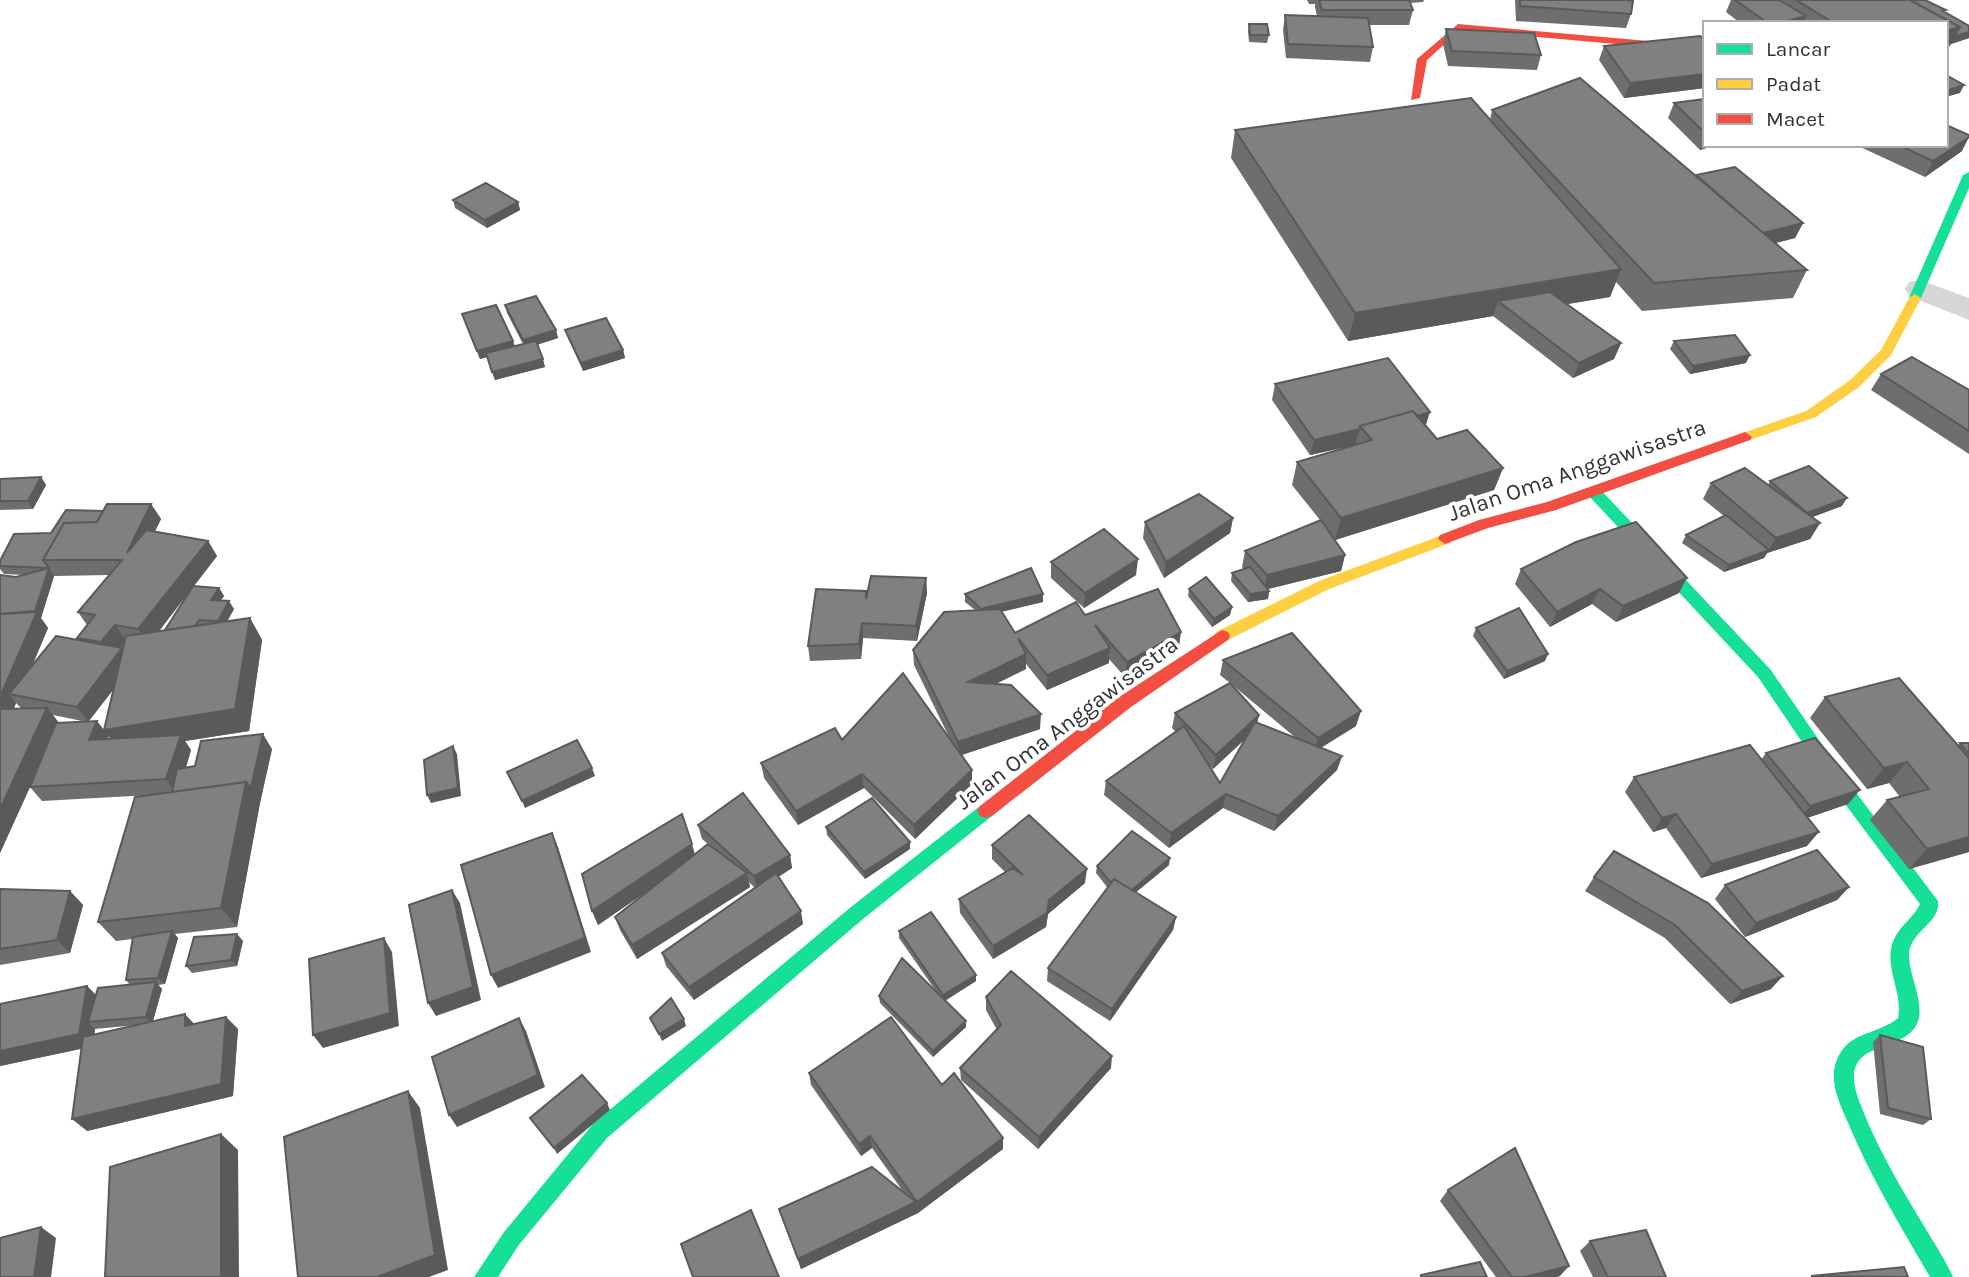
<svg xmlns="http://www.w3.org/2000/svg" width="1969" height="1277" viewBox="0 0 1969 1277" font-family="Karla,sans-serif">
  <rect width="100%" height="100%" fill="#fff"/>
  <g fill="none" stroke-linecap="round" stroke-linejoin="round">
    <path fill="#d6d6d6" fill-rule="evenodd" d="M1920 280 1969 298V320L1909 296 1905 289 1909 282Z"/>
    <path fill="#16e098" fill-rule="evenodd" d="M1969 172V188L1921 298 1915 302 1911 301 1909 298 1963 175Z
      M1593 486 1598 487 1770 669 1848 782 1938 901C1941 923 1910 931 1909 954 1908 977 1931 1012 1912 1031 1894 1050 1853 1045 1854 1078 1854 1093 1863 1109 1868 1123 1884 1159 1904 1193 1924 1226 1934 1243 1945 1259 1953 1277H1930C1901 1227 1871 1178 1849 1125 1843 1111 1835 1095 1834 1080 1833 1069 1836 1058 1843 1049 1856 1032 1882 1032 1898 1018 1903 993 1885 969 1892 945 1897 927 1914 918 1920 904L1836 792 1758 677 1588 495 1586 491Z
      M986 804 992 806 995 811 992 816 863 919 607 1138 518 1246 498 1277H474L504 1232 593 1124 851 907 980 806Z"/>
    <path fill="#ffcf43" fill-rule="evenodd" d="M1915 294 1921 298 1891 355 1859 387 1816 417 1750 440H1740L1738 437 1740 434 1806 411 1849 381 1881 350 1909 298Z
      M1445 534 1450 535 1452 539 1450 543 1329 589 1228 640H1216L1214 636 1216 632 1319 581Z"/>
    <path fill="#f24e42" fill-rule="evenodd" d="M1458 24 1705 46V52L1460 30 1427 60 1420 98 1411 100 1417 59Z
      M1745 432 1752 437 1750 440 1556 510 1488 528 1445 544 1438 539 1440 535 1479 520 1547 502Z
      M1222 630 1228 632 1230 636 1228 640 1131 707 992 816 986 818 980 816 977 811 980 806 1119 697Z"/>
  </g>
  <path fill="#6e6e6e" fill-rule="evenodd" d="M1307 0H1424L1423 2 1410 3 1413 10 1409 25H1369L1373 47 1370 62 1286 58 1283 30 1285 15 1317 16 1315 7V4H1309Z
    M1515 0H1627L1631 14 1626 28 1516 21Z
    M1731 0H1925L1969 26V38L1951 44 1948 48 1946 49V23H1740L1726 12Z
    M1249 24 1269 35 1267 43 1249 42 1248 31Z
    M1446 29 1541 55 1537 70 1448 66 1443 44Z
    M1705 41V88L1624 98 1599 60 1604 46Z
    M1705 99V145H1716L1700 150 1668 118 1674 103Z
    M1492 110 1696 175 1803 223 1795 238 1776 243 1807 270 1793 298 1642 311 1616 282 1610 297 1567 304 1621 343 1614 359 1573 378 1493 316 1348 341 1231 158 1235 130 1490 120Z
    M1856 145H1946L1962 151 1925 177Z
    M453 200 518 202 520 210 487 228 455 208Z
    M505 305 556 330 558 338 537 345 545 367 495 380 488 357 480 359 462 314 515 346 523 344 507 313Z
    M565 330 623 350 625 358 583 371 568 338Z
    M1674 341 1746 363 1690 374 1670 349Z
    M1881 374 1969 390V454L1871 390Z
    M1275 384 1426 426 1437 439 1503 468 1494 490 1335 540 1345 555 1341 571 1268 589 1269 591 1268 599 1248 602 1231 581 1232 573 1244 569 1242 567 1245 551 1320 520 1292 485 1297 462 1355 445 1310 455 1272 400Z
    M41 477 46 485 33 509 0 510V479Z
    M1770 481 1842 506 1812 517 1820 523 1810 539 1767 553 1764 558 1724 572 1682 543 1686 535 1724 516 1703 499 1711 483 1768 485Z
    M151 504 161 519 155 531 208 541 217 556 194 586 219 588 224 596 220 601 234 609 227 622 250 618 262 640 249 731 185 741 191 750 186 768 272 749 260 803 237 927 175 934 178 938 165 984 158 985 162 989 153 1021 194 1024 226 1017 238 1029 233 1096 87 1131 81 1049 0 1066 87 986 96 995 130 985 126 980 133 939 116 941 98 922 150 795 42 801 30 787 0 853V575L16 577 25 575 4 574 0 569V561L51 533 103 511ZM109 575 78 612 87 625 77 638 78 640 33 664 48 628 41 618 54 576ZM191 589 165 630 159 631ZM114 689 104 730 111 739H107L109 736 89 721ZM16 703 21 708H14ZM53 715 82 721 87 722 59 723ZM137 1025 94 1035 95 1029Z
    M1233 518 1230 533 1164 578 1143 538 1145 522Z
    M1051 562 1136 575 1084 608 1051 578Z
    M1521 569 1679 593 1616 622 1592 604 1550 627 1515 584Z
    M926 578 927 593 917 641 863 638 861 659 810 661 808 646 867 597Z
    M1189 589 1232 607 1230 615 1212 627 1188 596Z
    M965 594H1043V602L1001 612 1015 633 1085 615 1179 647 1125 677 1109 659V663L1047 690 1026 664V669L996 684 1040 729 962 755 972 784 915 839 864 788 798 825 764 778 761 763 842 740 950 739 914 665 913 650 975 610 965 602Z
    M1476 628 1545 661 1504 679 1473 636Z
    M1223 660 1356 726 1321 748 1342 756 1337 770 1274 831 1223 808 1169 848 1104 795 1106 781 1176 732 1172 728 1175 713 1230 683 1220 675ZM1230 683 1296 738 1257 723 1259 715ZM1245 739 1220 783 1207 763 1213 769Z
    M1825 697 1958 745 1960 743H1969V852L1909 869 1870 820 1887 800 1900 797 1889 783 1867 789 1810 718Z
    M1766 753 1848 804 1807 818V846L1701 878 1666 828 1653 832 1625 792 1634 777 1761 760Z
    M698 825 790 855 792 868 778 877 803 924 694 1000 666 966 662 953 755 888 749 882 750 887 637 959 620 930 615 917 650 889 598 925 592 911 695 854 708 844 702 839Z
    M826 827 910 849 865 879 827 835Z
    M992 845 1085 883 1048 914 1046 927 993 959 960 913 959 899 1006 873 992 859Z
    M1614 851 1771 989 1730 1004 1665 938 1585 891 1594 877Z
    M1169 865 1136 892 1176 917 1173 930 1110 1021 1047 981 1048 968 1107 887 1096 873 1097 866Z
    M1725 885 1849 887 1837 900 1745 937 1715 899Z
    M0 889 70 891 83 905 70 953 0 965Z
    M899 931 976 975V981L945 1001 966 1021V1027L933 1057 880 1003 879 996 938 994 899 938Z
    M243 941 237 966 192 973 186 966Z
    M986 997 1111 1068 1038 1149 961 1080 960 1068 997 1030 986 1010Z
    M1880 1035 1931 1119 1923 1125 1880 1114 1873 1042Z
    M809 1073 942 1085 1003 1149 918 1213 801 1269 779 1209 902 1190 872 1148 861 1156 811 1085Z
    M1448 1190 1560 1276 1556 1277H1496L1440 1201Z
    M1590 1241 1666 1277H1593L1580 1251Z"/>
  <path fill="#5a5a5a" d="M1806 16 1803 23H1780Z
    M1960 27 1969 32V38L1951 44 1948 48 1946 49V31Z
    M1705 74V88L1624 98 1630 83Z
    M1964 85 1960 93 1946 97V91Z
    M1969 137 1962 151 1925 177 1933 161Z
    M1705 139V145H1716L1700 150Z
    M518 202 520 210 487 228 485 220Z
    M1803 223 1795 238 1751 249 1759 234Z
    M1621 269 1610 297 1514 313 1498 301 1493 316 1348 341 1355 313Z
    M556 330 558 338 526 348 523 340Z
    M513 341 516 349 480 359 477 351Z
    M1621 343 1614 359 1573 378 1579 363Z
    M623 350 625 358 583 371 581 363Z
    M1750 355 1746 363 1690 374 1693 366Z
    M543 359 545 367 495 380 492 372Z
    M1430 412 1425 428 1372 440 1363 429Z
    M1360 429 1355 445 1310 455 1314 440Z
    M1503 468 1494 490 1335 540 1341 518Z
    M41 477 46 485 33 509 28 501Z
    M1847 498 1842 506 1802 521 1807 513Z
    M151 504 161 519 137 568 127 553Z
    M1233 518 1230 533 1164 578 1166 562Z
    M1820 523 1810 539 1767 553 1776 538Z
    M208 541 217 556 149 644 138 629Z
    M1769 550 1764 558 1724 572 1729 565Z
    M1345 555 1341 571 1264 590 1267 575Z
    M1138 559 1136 575 1084 608 1085 593Z
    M49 568 54 576 41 618 48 628 19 696 9 694 16 703 10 718 0 706V697L37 613 35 611Z
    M926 578 927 593 917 641 916 626Z
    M1687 578 1679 593 1616 622 1623 606Z
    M219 588 224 596 215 608 211 600Z
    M1600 589 1592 604 1550 627 1557 612Z
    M1269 591 1268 599 1248 602 1250 594Z
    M1043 594V602L981 616V609Z
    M229 601 234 609 223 628 218 621Z
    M1232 607 1230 615 1212 627 1214 619Z
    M250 618 262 640 249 731 185 741 191 750 177 794 166 779 120 751 104 730Z
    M862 623 863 638 861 659 859 644Z
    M115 625 126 640 112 658 101 642Z
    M1181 632 1179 647 1125 677 1127 662Z
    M122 648 133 663 88 722 77 707Z
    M1110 648 1109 663 1047 690V675Z
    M1026 654V669L968 697V682Z
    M1548 654 1545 661 1504 679 1507 671Z
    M47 708 59 723 0 853V809Z
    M1361 711 1356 726 1313 752 1318 738Z
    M1041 714 1040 729 958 756V742Z
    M1259 715 1256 729 1213 769 1216 755Z
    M97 721 109 736 101 755 89 740Z
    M263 734 272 749 260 803 237 927 221 908 246 782Z
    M453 746 457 754 461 796 431 803 427 795Z
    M1342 756 1337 770 1274 831 1278 816Z
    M1907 762 1889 783 1867 789 1884 768Z
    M592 768 595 776 525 808 522 801Z
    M972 770V784L915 839 914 825Z
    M862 774 864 788 798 825 796 811Z
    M1860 790 1848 804 1798 821 1810 806Z
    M1226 794 1223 808 1169 848 1171 833Z
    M1676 814 1666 828 1653 832 1662 818Z
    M1819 832 1807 846 1701 878 1712 864Z
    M552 833 558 847 591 952 498 988 491 975Z
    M1969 837V852L1909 869 1927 849Z
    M910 842V849L865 879 864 872Z
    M692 844 696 858 598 925 592 911Z
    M790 855 792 868 758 890 754 876Z
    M1170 858 1169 865 1129 898 1130 891Z
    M1087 869 1085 883 1048 914 1046 927 993 959V946Z
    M747 873 750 887 637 959 632 945Z
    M1849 887 1837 900 1745 937 1756 923Z
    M452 890 460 903 481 1000 436 1016 428 1003Z
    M70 891 83 905 70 953 57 940Z
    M801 911 803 924 694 1000 689 987Z
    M1176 917 1173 930 1110 1021 1112 1009Z
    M172 931 178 938 165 984 158 978Z
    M237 934 243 941 237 966 231 960Z
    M384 938 392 952 399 1026 323 1048 313 1035Z
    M976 975V981L944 1001 943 995Z
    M1783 976 1771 989 1730 1004 1742 991Z
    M156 982 162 989 152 1024 146 1017Z
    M87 986 100 999 88 1022 95 1029 93 1046 0 1066V1051Z
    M185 1014 197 1027 185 1026Z
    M226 1017 238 1029 233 1096 87 1131 72 1119Z
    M519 1018 526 1031 545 1087 457 1127 449 1115Z
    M684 1019 686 1026 662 1041 659 1034Z
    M966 1021V1027L933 1057V1051Z
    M1112 1056 1111 1068 1038 1149 1039 1137Z
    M408 1091 420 1108 448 1270 429 1277H377Z
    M607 1103 610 1110 557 1154 554 1148Z
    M221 1134 238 1150 239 1277H221Z
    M870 1136 872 1148 861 1156 859 1144Z
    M1003 1138V1149L918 1213 917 1202Z
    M916 1202 918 1213 801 1269 798 1259Z
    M41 1227 56 1238 51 1277H34Z
    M1569 1266 1560 1276 1556 1277H1525Z"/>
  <path fill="#808080" stroke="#5a5a5a" stroke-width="2" d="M1319 0H1409L1413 10H1322Z
    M1520 0H1627L1633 1 1631 14 1520 6Z
    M1735 0H1779L1806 16 1780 23H1768Z
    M1796 0H1910L1960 27 1946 31V23H1834Z
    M1910 0H1925L1946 10 1943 11 1969 26V32L1955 36 1960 27Z
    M1285 15 1368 18 1373 47 1288 44Z
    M1249 24H1267L1269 35H1250Z
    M1446 29 1534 33 1541 55 1452 51Z
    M1700 36 1705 41V74L1630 83 1604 46Z
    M1946 75 1964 85 1946 91Z
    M1580 78 1807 270 1654 283 1492 110Z
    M1471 98 1621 269 1355 313 1235 130Z
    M1705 99V133L1674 103Z
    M1946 125 1969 135V137L1933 161 1898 145H1946Z
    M1735 167 1803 223 1763 233 1696 175Z
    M486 183 518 202 485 220 453 200Z
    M1550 292 1621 343 1579 363 1498 301Z
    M536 296 556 330 523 340 505 305Z
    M496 305 513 341 477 351 462 314Z
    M606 318 623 350 581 363 565 330Z
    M1735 335 1750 355 1693 366 1674 341Z
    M536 341 543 359 492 372 486 353Z
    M1912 357 1969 390V431L1881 374Z
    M1388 358 1430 412 1417 416 1413 411 1360 426V429L1314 440 1275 384Z
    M1413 411 1437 439 1467 430 1503 468 1341 518 1297 462 1372 440 1360 426Z
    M1809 466 1847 498 1807 513 1770 481Z
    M1745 468 1820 523 1776 538 1711 483Z
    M41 477 28 501H0V479Z
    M1199 494 1233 518 1166 562 1145 522Z
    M107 504H151L127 553 146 530 208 541 138 629 115 625 101 642 77 638 95 615 78 612 122 560H43L64 523 97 522Z
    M66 510 103 511 97 522 64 523 43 560 49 568 35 611 0 614V575L16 577 49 568 0 566V561L14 534 51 533Z
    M1726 515 1769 550 1729 565 1686 535Z
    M1321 520 1345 555 1267 575 1245 551Z
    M1636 522 1687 578 1623 606 1600 589 1557 612 1521 569 1576 542Z
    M1104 529 1138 559 1085 593 1051 562Z
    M1250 567 1269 591 1250 594 1232 573Z
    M1031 568 1043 594 981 609 965 594Z
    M871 576 926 578 916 626 862 623 859 644 808 646 816 589 866 591V599Z
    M1206 577 1232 607 1214 619 1189 589Z
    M193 586 219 588 211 600 229 601 218 621 199 620 195 626 165 630Z
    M1158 589 1181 632 1127 662 1095 625 1110 648 1047 675 1018 638 1026 654 968 682 1011 685 1041 714 958 742 913 650 944 612 1000 609 1015 633 1076 602 1085 615Z
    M1519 608 1548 654 1507 671 1476 628Z
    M37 612 0 697V614Z
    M250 618 235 709 104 730 126 636Z
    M1292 633 1361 711 1318 738 1223 660Z
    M56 636 122 648 77 707 9 694Z
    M903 673 972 770 914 825 862 774 796 811 761 763 835 728 842 740Z
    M1899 678 1969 758V837L1927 849 1887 800 1929 789 1907 762 1884 768 1825 697Z
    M1230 683 1259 715 1216 755 1175 713Z
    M47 708 0 809V709Z
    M97 721 89 740 181 735 166 779 30 787 56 723Z
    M1255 722 1342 756 1278 816 1226 794 1171 833 1106 781 1184 726 1220 783Z
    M263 734 251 788 246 782 172 792 177 769 195 766 201 741Z
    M1815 738 1860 790 1810 806 1766 753Z
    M577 740 592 768 522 801 507 772Z
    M1960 743H1969V754Z
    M1750 745 1819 832 1712 864 1676 814 1662 818 1634 777Z
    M453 746 458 788 427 795 424 760Z
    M246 782 221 908 98 922 135 797Z
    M743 793 790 855 754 876 698 825Z
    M872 798 910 842 864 872 826 827Z
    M682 814 692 844 592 911 582 874Z
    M1029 815 1087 869 1049 900 1047 913 993 946 959 899 1013 868 1023 875 992 845Z
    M1132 831 1170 858 1132 890 1114 879 1111 883 1097 866Z
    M552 833 585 938 491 975 461 865Z
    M708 844 747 873 632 945 615 917Z
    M1817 850 1849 887 1756 923 1725 885Z
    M1614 851 1708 903 1783 976 1742 991 1675 925 1594 877Z
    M776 873 801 911 689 987 662 953Z
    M1114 879 1176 917 1112 1009 1048 968Z
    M0 889 70 891 57 940 0 949Z
    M452 890 473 987 428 1003 409 905Z
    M931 912 976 975 943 995 899 931Z
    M172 931 158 978 126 980 133 937Z
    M237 934 231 960 186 966 194 937Z
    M384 938 390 1013 313 1035 309 959Z
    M902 958 966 1021 933 1051 879 996Z
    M1011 971 1112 1056 1039 1137 960 1068 1001 1025 986 997Z
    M156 982 146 1017 88 1022 98 988Z
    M87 986 79 1034 0 1051V1004Z
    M671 998 684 1019 659 1034 650 1018Z
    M185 1014V1026L226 1017 221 1084 72 1119 83 1037Z
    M891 1017 942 1085 954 1073 1003 1138 917 1202 870 1136 859 1144 809 1073Z
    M519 1018 538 1075 449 1115 432 1057Z
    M1880 1035 1923 1047 1931 1119 1888 1108Z
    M582 1075 607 1103 554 1148 530 1118Z
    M408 1091 435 1255 377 1277H298L284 1137Z
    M221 1134V1277H105L110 1167Z
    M1515 1148 1569 1266 1525 1277H1512L1448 1190Z
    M872 1167 916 1202 798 1259 779 1209Z
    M751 1210 779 1277H693L681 1244Z
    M41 1227 34 1277H0V1238Z
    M1646 1230 1666 1277H1608L1590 1241Z
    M1480 1262 1487 1277H1421V1275Z
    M1904 1267 1908 1277 1811 1276Z"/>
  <g text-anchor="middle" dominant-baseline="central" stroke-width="7" stroke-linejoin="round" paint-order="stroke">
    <g font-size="23" fill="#323232" stroke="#fff">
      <text transform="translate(1577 470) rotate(-19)">Jalan Oma Anggawisastra</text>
      <text transform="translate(1067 723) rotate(-37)">Jalan Oma Anggawisastra</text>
    </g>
  </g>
  <rect x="1703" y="21" width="245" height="126" fill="#ffffff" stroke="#adadad" stroke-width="2"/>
  <rect x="1717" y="44" width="35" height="10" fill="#16e098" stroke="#adadad" stroke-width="2"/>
  <text x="1766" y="56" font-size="21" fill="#323232">Lancar</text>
  <rect x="1717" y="79" width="35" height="10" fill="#ffcf43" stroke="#adadad" stroke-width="2"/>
  <text x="1766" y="91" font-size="21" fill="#323232">Padat</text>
  <rect x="1717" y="114" width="35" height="10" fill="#f24e42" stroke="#adadad" stroke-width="2"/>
  <text x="1766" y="126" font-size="21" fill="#323232">Macet</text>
</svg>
